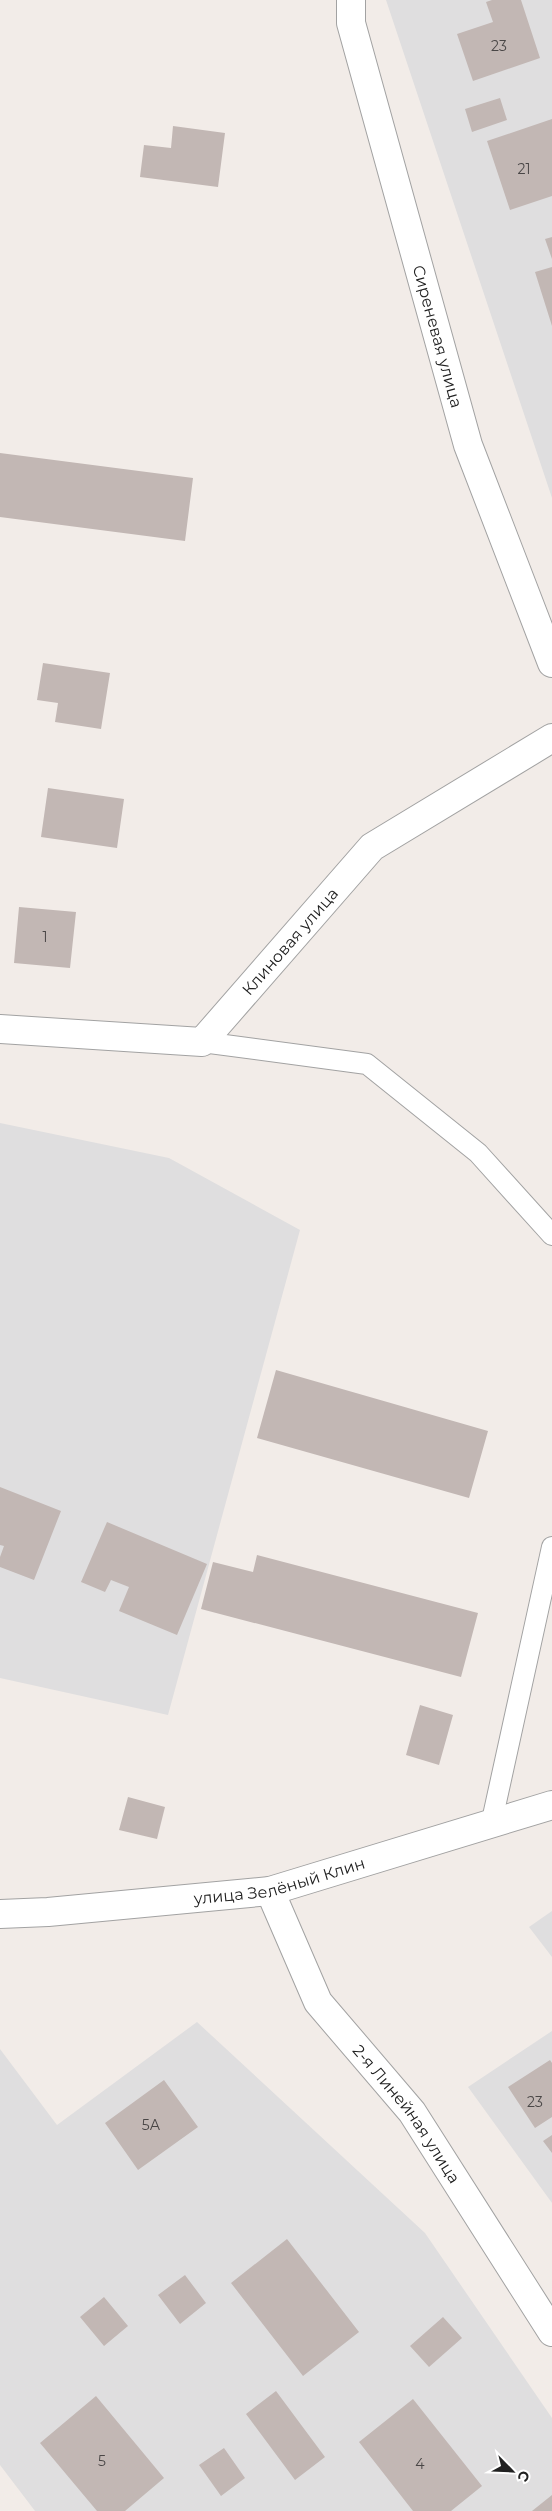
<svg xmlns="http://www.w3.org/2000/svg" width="552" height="2511" viewBox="0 0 552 2511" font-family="Montserrat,sans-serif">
  <rect width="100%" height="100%" fill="#f2ece8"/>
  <path fill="#dfdedf" d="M386 0H552V498Z
    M0 1123 169 1158 300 1230 168 1715 0 1678Z
    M552 1911V1957L529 1927Z
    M197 2022 425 2233 552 2418V2511H35L0 2465V2049L57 2125Z
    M552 2031V2203L468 2087Z"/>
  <path fill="#c2b7b4" d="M492 0H521L540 58 473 81 457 34 493 22 486 2Z
    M500 98 507 120 472 132 465 109Z
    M552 119V196L510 210 487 141Z
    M173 126 225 133 218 187 140 177 144 145 171 148Z
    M552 237V259L545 239Z
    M552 267V326L535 272Z
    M0 453 193 478 185 541 0 517Z
    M43 663 110 673 101 729 55 722 58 703 37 700Z
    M48 788 124 799 117 848 41 837Z
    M19 907 76 912 70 968 14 963Z
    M276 1370 488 1431 469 1498 257 1438Z
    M0 1487 61 1511 34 1580 0 1567V1557L4 1546 0 1545Z
    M107 1522 207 1564 177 1635 119 1611 129 1587 111 1580 105 1592 81 1582Z
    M257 1555 478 1613 461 1677 201 1609 213 1562 253 1572Z
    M420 1705 453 1715 439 1765 406 1755Z
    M128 1797 165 1807 157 1839 119 1830Z
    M550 2060 552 2063V2117L535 2128 508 2087Z
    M164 2080 198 2127 138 2170 105 2123Z
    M552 2135V2153L543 2141Z
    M287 2239 359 2332 303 2376 231 2283Z
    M185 2275 206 2303 180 2324 158 2295Z
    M104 2297 128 2326 104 2346 80 2317Z
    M443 2317 462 2338 429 2367 410 2346Z
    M276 2391 325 2457 295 2480 246 2414Z
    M96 2396 164 2478 125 2511H97L40 2443Z
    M413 2399 482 2486 451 2511H413L359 2442Z
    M224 2448 245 2478 221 2496 199 2465Z
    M552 2495V2511H532Z"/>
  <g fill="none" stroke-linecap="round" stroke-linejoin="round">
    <g stroke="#a2a2a2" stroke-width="22">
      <path id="lane" d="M202 1042 367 1064 478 1153 552 1235
        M491 1825 552 1547"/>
    </g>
    <g stroke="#a2a2a2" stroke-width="30">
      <g id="street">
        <path id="s1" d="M351 0V23L468 445 552 663"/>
        <path id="s2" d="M0 1029 202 1042 372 847 552 738"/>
        <path id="s3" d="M270 1891 318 2002 412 2112 552 2332"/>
        <path id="s4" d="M0 1914 48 1912 270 1891 552 1805"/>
      </g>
    </g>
    <use href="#lane" stroke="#fff" stroke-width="20"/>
    <use href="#street" stroke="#fff" stroke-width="28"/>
  </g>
  <g text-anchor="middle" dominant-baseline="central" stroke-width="4" stroke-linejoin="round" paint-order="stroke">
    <g font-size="14" fill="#494646">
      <text x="499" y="46">23</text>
      <text x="524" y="169">21</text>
      <text x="45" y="937">1</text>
      <text x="535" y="2102">23</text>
      <text x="151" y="2125">5А</text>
      <text x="102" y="2461">5</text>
      <text x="420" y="2464">4</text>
    </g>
    <g font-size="16" fill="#212121" stroke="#fff">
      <text stroke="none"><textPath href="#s1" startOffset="348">Сиреневая улица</textPath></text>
      <text stroke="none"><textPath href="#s2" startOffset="336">Клиновая улица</textPath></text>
      <text stroke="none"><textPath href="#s4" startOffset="282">улица Зелёный Клин</textPath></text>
      <text stroke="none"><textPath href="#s3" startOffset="264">2-я Линейная улица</textPath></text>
    </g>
  </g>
  <g transform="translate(512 2471) rotate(114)" stroke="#ffffff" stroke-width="4" paint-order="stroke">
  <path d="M0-4L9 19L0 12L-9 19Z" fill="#212121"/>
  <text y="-8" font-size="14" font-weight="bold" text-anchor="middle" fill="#212121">С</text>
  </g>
</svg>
